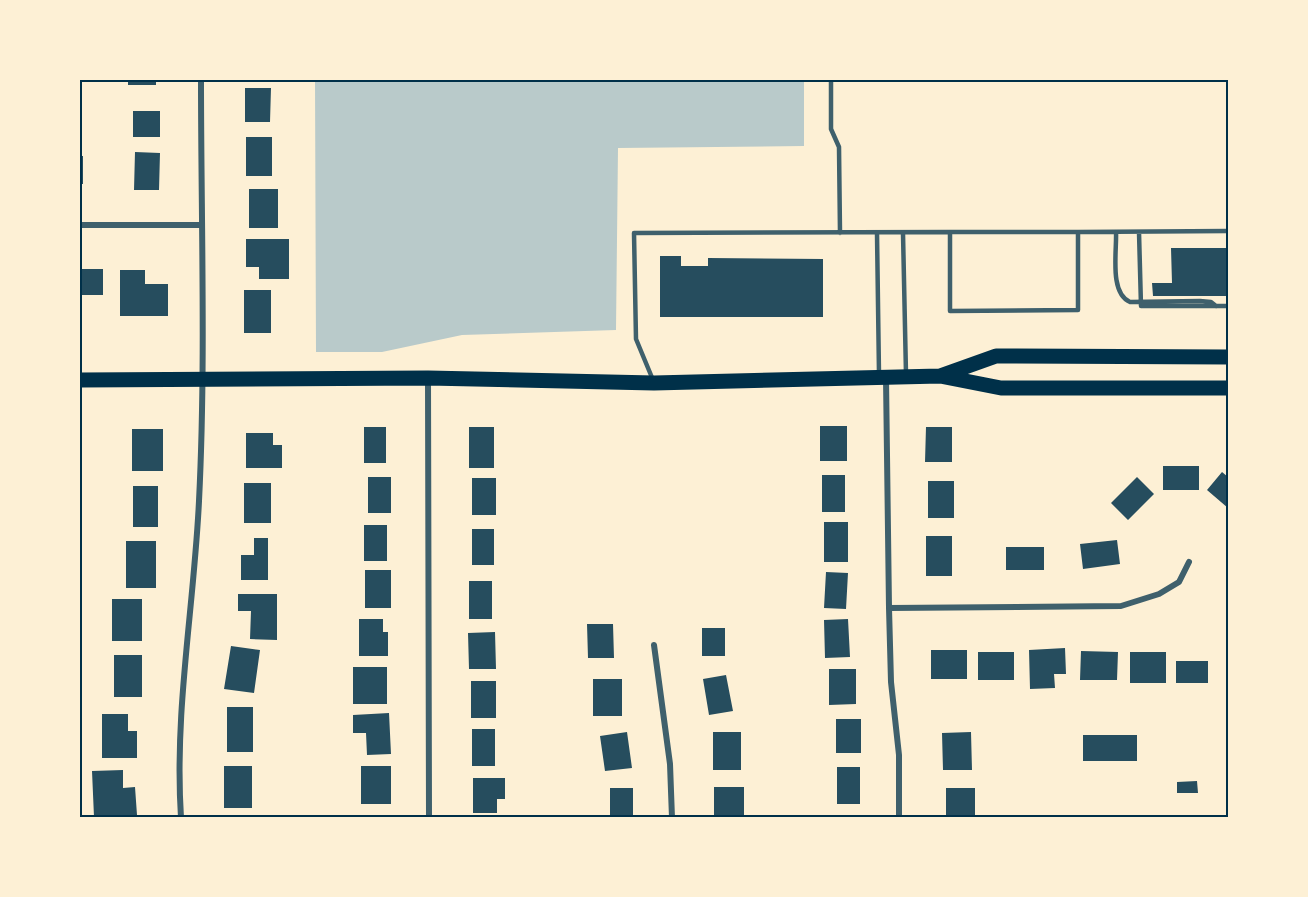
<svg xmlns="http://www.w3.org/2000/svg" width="1308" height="897" viewBox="0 0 1308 897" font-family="Lato,sans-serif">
  <rect width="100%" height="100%" fill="#fdf0d5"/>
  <path fill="#b9caca" d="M315 80H804V146L618 148 616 330 462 335 382 352H316Z"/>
  <path fill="#264d5e" d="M128 80H156V85H128Z
    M245 88H271L270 122H245Z
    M133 111H160V137H133Z
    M246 137H272V176H246Z
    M135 152 160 153 159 190H134Z
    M80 156H83V184H80Z
    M249 189H278V228H249Z
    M246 239H289V279H259V267H246Z
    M1171 248H1227V296H1153L1152 283H1172Z
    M660 256H681V266H708V258L823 259V317H660Z
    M80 269H103V295H80Z
    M120 270H145V284H168V316H120Z
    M244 290H271V333H244Z
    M820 426H847V461H820Z
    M364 427H386V463H364Z
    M469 427H494V468H469Z
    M926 427H952V462H925Z
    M132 429H163V471H132Z
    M246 433H273V445H282V468H246Z
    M1163 466H1199V490H1163Z
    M1222 472 1228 477V508L1207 490Z
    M822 475H845V512H822Z
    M368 477H391V513H368Z
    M1137 477 1154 494 1128 520 1111 503Z
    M472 478H496V515H472Z
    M928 481H954V518H928Z
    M244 483H271V523H244Z
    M133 486H158V527H133Z
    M824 522H848V562H824Z
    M364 525H387V561H364Z
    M472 529H494V565H472Z
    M926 536H952V576H926Z
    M254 538H268V580H241V555H254Z
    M1117 540 1120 564 1083 569 1080 544Z
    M126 541H156V588H126Z
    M1006 547H1044V570H1006Z
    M365 570H391V608H365Z
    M826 572 848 573 846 609 824 608Z
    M469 581H492V619H469Z
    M238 594H277V640L250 639 251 611H238Z
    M112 599H142V641H112Z
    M359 619H383V632H388V656H359Z
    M848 619 850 657 825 658 824 620Z
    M587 624H613L614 658H588Z
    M702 628H725V656H702Z
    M495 632 496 669H469L468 633Z
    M231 646 260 650 254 693 224 689Z
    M1065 648 1066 674H1054L1055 688 1030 689 1029 650Z
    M931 650H967V679H931Z
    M1081 651 1118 652 1117 680H1080Z
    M978 652H1014V680H978Z
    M1130 652H1166V683H1130Z
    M114 655H142V697H114Z
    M1176 661H1208V683H1176Z
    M353 667H387V704H353Z
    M829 669H856V704L829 705Z
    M726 675 733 711 709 715 703 679Z
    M593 679H622V716H593Z
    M471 681H496V718H471Z
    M227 707H253V752H227Z
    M389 713 391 754 367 755 366 733H353V715Z
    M102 714H128V731H137V758H102Z
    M836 719H861V753H836Z
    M472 729H495V766H472Z
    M627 732 632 768 605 771 600 736Z
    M713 732H741V770H713Z
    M971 732 972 770H943L942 733Z
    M1083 735H1137V761H1083Z
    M224 766H252V808H224Z
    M361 766H391V804H361Z
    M837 767H860V804H837Z
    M123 770V788L135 787 137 815 94 817 92 771Z
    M473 778H505V799H497V813H473Z
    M1197 781 1198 793H1177V782Z
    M714 787H744V818H714Z
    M610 788H633V818H610Z
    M946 788H975V818H946Z"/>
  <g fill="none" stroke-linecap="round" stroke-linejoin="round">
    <path stroke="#3f606c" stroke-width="4.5" d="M831 80V129L839 147 840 233
      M1078 232 1228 231
      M1116 232C1117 251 1109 293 1130 302L1200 301 1211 302 1216 306
      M1139 232 1141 306H1228
      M877 233 879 374
      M903 233 906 374
      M653 380 636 339 634 233 950 232V311L1078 310V232H950"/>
    <path stroke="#3f606c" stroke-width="6" d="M80 225H201
      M886 378 889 608 891 682 899 755V818
      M428 379 429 818
      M889 608 1121 606 1159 594 1179 582 1189 562
      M654 645 670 764 672 818
      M181 818C174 711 194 607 199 501 206 361 201 220 201 80"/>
    <path stroke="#003049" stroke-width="15" d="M940 376 996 356 1228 357
      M80 380 428 378 654 383 940 376 1001 388H1228"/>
  </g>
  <rect width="1308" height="897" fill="none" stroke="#fdf0d5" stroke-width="162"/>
  <rect x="81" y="81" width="1146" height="735" fill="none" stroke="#003049" stroke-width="2"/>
</svg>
